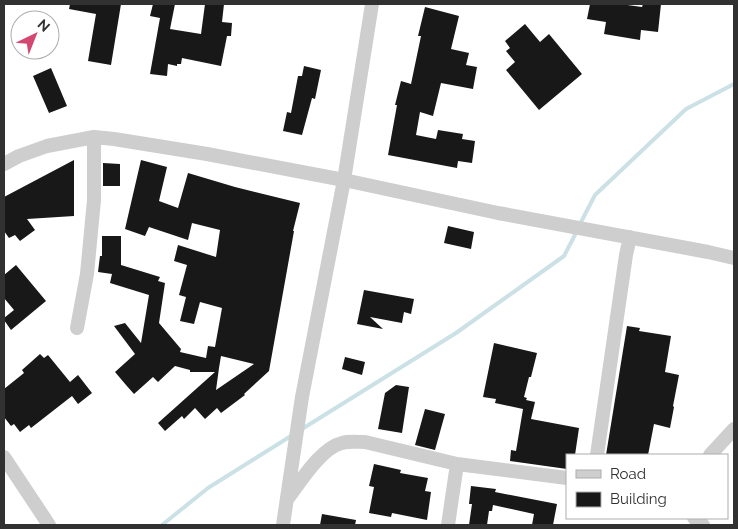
<svg xmlns="http://www.w3.org/2000/svg" width="738" height="529" viewBox="0 0 738 529" font-family="Raleway,sans-serif">
  <rect width="100%" height="100%" fill="#fff"/>
  <g fill="none" stroke-linecap="round" stroke-linejoin="round">
    <path stroke="#cbe1e6" stroke-width="4" d="M580 224 595 195 686 109 734 84
      M302 429 456 333 564 256 577 231
      M162 525 208 488 291 436"/>
  </g>
  <path fill="#181818" fill-rule="evenodd" d="M70 4H121L111 65 88 61 96 14 69 9Z
    M153 4H175L170 29 201 34 205 4H224L222 22 232 23 231 36H227L221 66 182 58 181 64H177V66L168 64 167 76 150 74 160 18 150 16Z
    M590 4H620L642 7 643 4H661L658 32 641 30 640 40 604 34 606 22 587 19Z
    M425 7 459 16 451 49 469 53 466 65 477 67 473 89 441 83 433 116 420 112 416 135 436 139 438 130 463 134 462 139 475 141 472 163 458 161 457 168 388 155 397 105H395L401 81 411 84 421 36H418Z
    M525 24 540 42 549 34 582 74 539 110 506 70 515 62 506 51 510 48 505 41Z
    M304 66 321 70 315 99 312 98 302 135 283 131 287 112 291 113 298 76H302Z
    M51 68 67 106 49 113 33 76Z
    M74 160V216L27 219 35 230 20 241 15 235 9 238 4 231V197Z
    M141 160 167 167 159 201 178 208 188 173 235 187 300 203 293 231H294L269 371 244 394 245 395 221 413 217 408 205 419 195 408 184 419 182 416 165 431 158 423 215 372H190V370L175 366 158 382 153 377 134 394 126 385 115 372 135 354 114 326 125 323 141 343 149 295 110 283 112 274 98 272 100 256H102V236H121V265L160 277 158 281 165 283 159 323 181 349 180 352 206 358 208 346 215 347 222 308 200 302 194 324 180 321 186 297 179 295 187 265 174 261 178 245 216 257 220 230 192 223 188 240 149 227 145 236 125 229ZM221 356 254 364 216 390 219 368Z
    M103 163 120 164V186H103Z
    M448 226 474 232 471 249 444 243Z
    M16 265 46 301 11 330 4 320V318L14 310 4 298V275Z
    M364 290 414 299 411 314 404 312 402 323 370 317 383 329 357 324Z
    M627 326 640 328 639 331 671 336 665 372 679 375 673 406 674 407 670 428 654 424 648 455H606Z
    M494 343 537 353 531 377H529L524 397 527 398 526 400 535 402 531 419 579 428 575 455H567V469L510 461 511 450 516 451 523 409 495 403 496 399 483 397Z
    M40 354 44 358 48 355 70 382 78 375 92 393 78 404 72 396 31 428 29 425 20 432 14 424 11 426 4 417V389L24 373 22 370Z
    M345 357 365 362 362 375 342 369Z
    M396 385 409 387 402 433 378 429 385 393Z
    M425 409 445 414 435 450 415 445Z
    M374 464 401 470 400 473 428 478 425 491 431 492 427 520 392 513 391 517 369 513 374 487 369 486Z
    M471 486 496 489 495 492 557 504 553 525H532L534 514 493 505 492 511H489L487 525H469L472 504H469Z
    M322 514 356 520 355 525H320Z"/>
  <g fill="none" stroke-linecap="round" stroke-linejoin="round">
    <path stroke="#cecece" stroke-width="14" d="M4 164 19 156 47 146 94 137 114 139 207 154 344 180 498 213 708 252 734 258
      M77 328 87 274 94 200V137
      M597 455 626 255 630 237
      M710 455 734 429
      M4 457 49 525
      M288 498C301 481 321 448 342 443 349 441 357 442 365 442L457 464 567 478
      M694 518 703 525
      M283 525 302 397 344 180 372 4
      M448 525 457 464"/>
  </g>
  <rect width="738" height="529" fill="none" stroke="#313131" stroke-width="10"/>
  <rect x="566" y="454" width="162" height="65" fill="#ffffff" stroke="#adadad"/>
  <rect x="576" y="470" width="25" height="8" fill="#cecece" stroke="#adadad"/>
  <text x="610" y="479" font-size="15" fill="#313131">Road</text>
  <rect x="576" y="492" width="25" height="15" fill="#181818" stroke="#adadad"/>
  <text x="610" y="504" font-size="15" fill="#313131">Building</text>
  <g transform="translate(35 35) rotate(43)"><circle r="24" fill="#ffffff" stroke="#adadad"/>
  <path d="M0-4L9 19L0 12L-9 19Z" fill="#d34871"/>
  <text y="-8" font-size="14" font-weight="bold" text-anchor="middle" fill="#313131">N</text>
  </g>
</svg>
